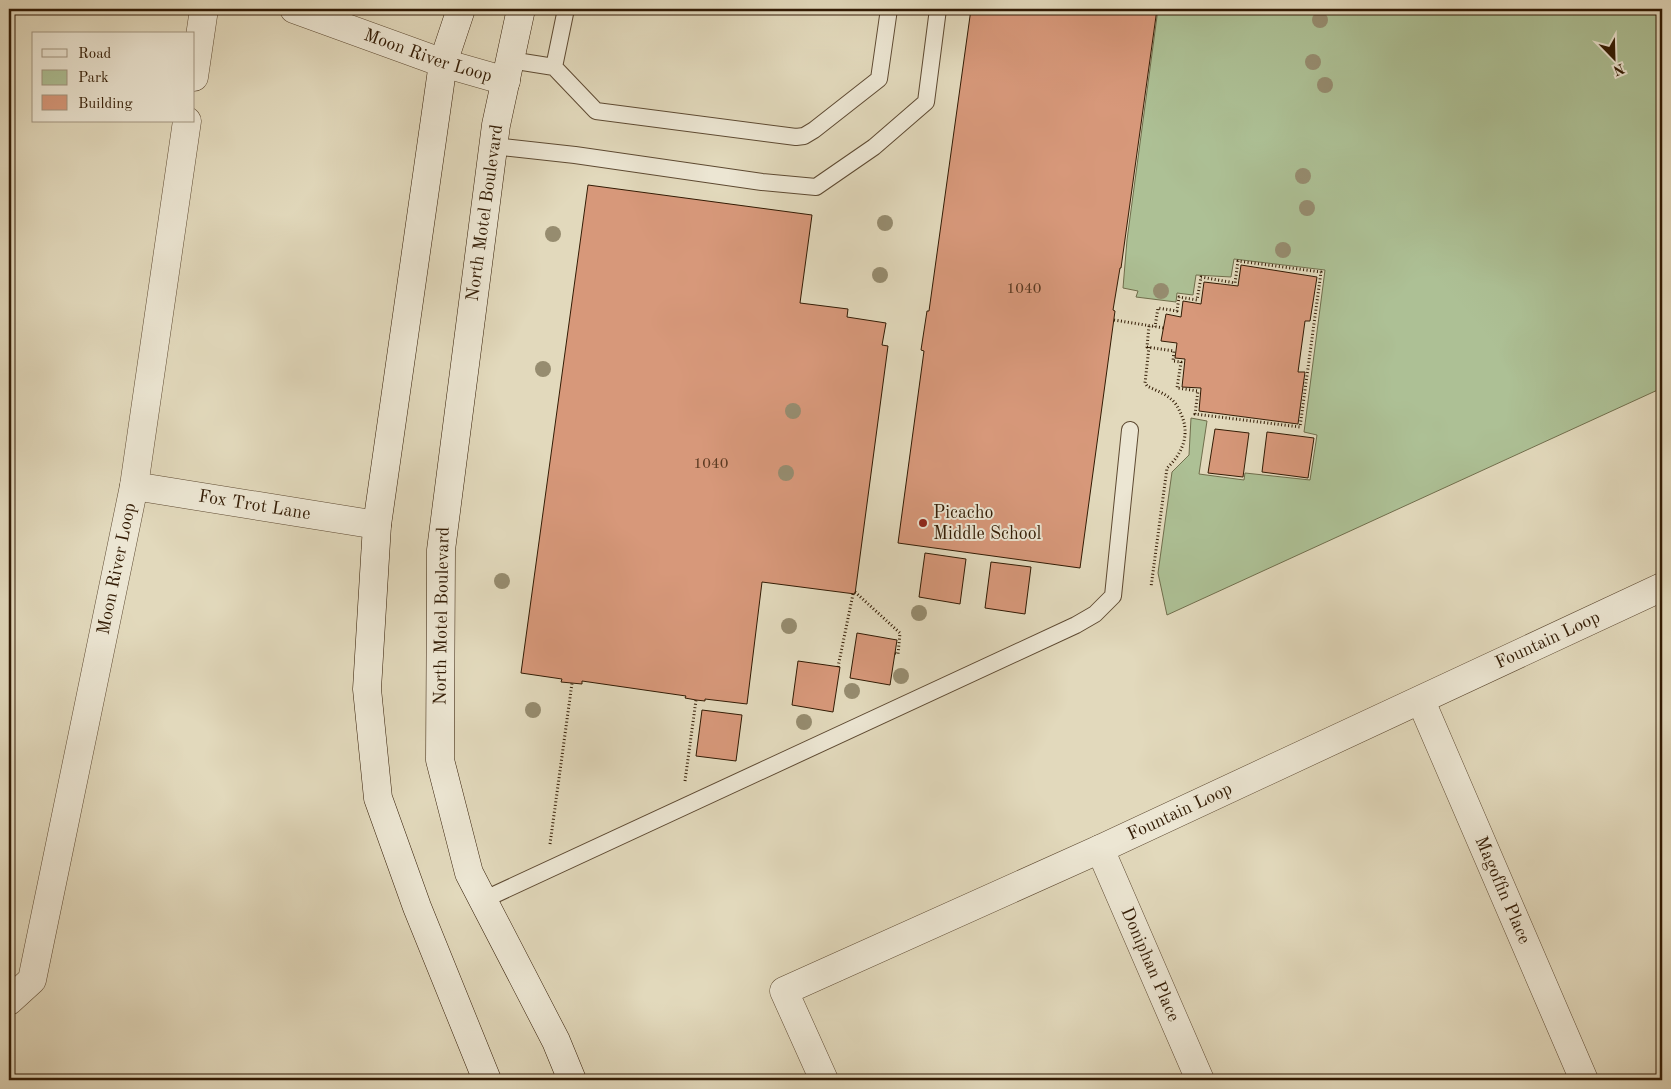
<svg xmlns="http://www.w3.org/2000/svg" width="1671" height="1089" viewBox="0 0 1671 1089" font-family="'Old Standard TT',serif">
  <rect width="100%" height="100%" fill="#e2d9bc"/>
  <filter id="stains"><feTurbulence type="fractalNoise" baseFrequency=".004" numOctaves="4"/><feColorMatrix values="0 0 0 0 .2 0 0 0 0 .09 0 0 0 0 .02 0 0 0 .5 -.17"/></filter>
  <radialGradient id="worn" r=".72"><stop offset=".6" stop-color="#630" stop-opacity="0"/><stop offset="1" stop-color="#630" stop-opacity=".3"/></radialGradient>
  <path fill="#adc095" stroke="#706e4c" d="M1158 9H1662V388L1167 615 1158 573 1172 472 1189 455 1191 418 1207 421 1199 474 1244 480 1245 473 1310 480 1317 435 1304 432 1325 270 1234 259 1231 277 1196 275 1193 295 1177 293 1176 302 1136 297 1138 291 1123 288 1127 240Z"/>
  <path fill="#d7987a" stroke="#321b04" d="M971 9H1157L1121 268H1120L1113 310 1115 311 1080 568 898 543 924 351 921 350 927 311H929Z
    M588 185 812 215 800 303 848 309 847 317 886 323 882 345 888 346 855 594 762 582 747 704 705 699V701L696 700 685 698 686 696 582 681V684L561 682 562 679 521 673Z
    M1241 265 1317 277 1310 321H1305L1298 372H1305L1298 424 1199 411 1201 388 1182 387 1185 359 1175 358 1177 343 1161 341 1166 314 1181 317 1183 301 1201 304 1204 282 1238 286Z
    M1215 429 1249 433 1243 477 1208 473Z
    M1267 432 1314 438 1308 478 1262 472Z
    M925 553 966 559 960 604 919 597Z
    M991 562 1031 567 1025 614 985 608Z
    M857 633 897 640 890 685 850 678Z
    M798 661 840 667 833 712 792 705Z
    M702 710 742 715 736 761 696 756Z"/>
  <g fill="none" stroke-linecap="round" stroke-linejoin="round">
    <g stroke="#5e4a32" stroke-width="18">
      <path id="lane" d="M510 60 554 67 596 111 796 137 804 136 814 130 879 79 889 9
        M554 67 566 9
        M493 146 575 155 762 182 816 187 874 147 926 102 938 9
        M483 900 1076 625 1095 614 1113 596 1130 430"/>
    </g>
    <g stroke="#5e4a32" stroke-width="29">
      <g id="street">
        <path id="s1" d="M294 9 443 63 506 81"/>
        <path d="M194 77 204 9"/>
        <path id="s2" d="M134 486 377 525"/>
        <path id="s3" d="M1421 701 1584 1080"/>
        <path id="s4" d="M1100 849 1200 1080"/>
        <path id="s5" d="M9 1001 32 980 134 486 187 121"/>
        <path id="s6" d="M824 1080 784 991 1100 849 1662 587"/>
      </g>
    </g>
    <g stroke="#321b04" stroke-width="29">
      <path id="secondary" d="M461 9 443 63 377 525 367 689 378 798 417 907 487 1080
        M521 9 496 125 441 550 440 760 469 873 556 1041 572 1080"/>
    </g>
    <path stroke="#321b04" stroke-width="3" stroke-dasharray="1 2.5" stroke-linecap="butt" d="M1114 320 1164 328
      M1149 326 1147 347 1174 351 1173 361 1181 362 1177 388 1198 391 1195 414 1300 427 1321 272 1238 261 1235 283 1201 277 1197 300 1179 297 1177 311 1158 308 1155 327
      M1149 347 1145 383 1147 386C1155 390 1164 393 1171 399 1175 402 1178 407 1180 412 1191 433 1183 453 1167 468L1151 587
      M855 592 900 633 898 654 895 653
      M838 667 853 594
      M685 781 696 700
      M550 844 572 683"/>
    <use href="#lane" stroke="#ece6d3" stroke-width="16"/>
    <use href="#street" stroke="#ece6d3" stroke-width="28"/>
    <use href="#secondary" stroke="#ece6d3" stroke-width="28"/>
  </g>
  <g fill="#968c6f">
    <circle cx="1320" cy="20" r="8"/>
    <circle cx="1313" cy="62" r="8"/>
    <circle cx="1325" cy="85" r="8"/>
    <circle cx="1303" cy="176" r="8"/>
    <circle cx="1307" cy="208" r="8"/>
    <circle cx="885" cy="223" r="8"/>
    <circle cx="553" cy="234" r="8"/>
    <circle cx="1283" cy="250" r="8"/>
    <circle cx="880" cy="275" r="8"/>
    <circle cx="1161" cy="291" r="8"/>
    <circle cx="543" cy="369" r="8"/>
    <circle cx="793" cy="411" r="8"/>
    <circle cx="786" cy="473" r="8"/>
    <circle cx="502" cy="581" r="8"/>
    <circle cx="919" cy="613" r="8"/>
    <circle cx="789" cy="626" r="8"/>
    <circle cx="901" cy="676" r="8"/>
    <circle cx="852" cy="691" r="8"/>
    <circle cx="533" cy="710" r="8"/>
    <circle cx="804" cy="722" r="8"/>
  </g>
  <circle fill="#8f2418" stroke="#ece6d3" stroke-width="2" cx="923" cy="523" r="5"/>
  <g text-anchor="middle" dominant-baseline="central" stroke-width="4" stroke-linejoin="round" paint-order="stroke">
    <g font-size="15" fill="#5b3a22">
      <text x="1024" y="289">1040</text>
      <text x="711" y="464">1040</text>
    </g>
    <g font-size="18" fill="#321b04" stroke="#ece6d3">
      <text stroke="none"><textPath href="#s1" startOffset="142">Moon River Loop</textPath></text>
      <text transform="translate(485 213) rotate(-82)">North Motel Boulevard</text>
      <text stroke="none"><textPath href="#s2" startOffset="122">Fox Trot Lane</textPath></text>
      <text stroke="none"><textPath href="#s5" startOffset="451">Moon River Loop</textPath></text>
      <text transform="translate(442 616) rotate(-89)">North Motel Boulevard</text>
      <text stroke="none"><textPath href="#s6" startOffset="938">Fountain Loop</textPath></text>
      <text stroke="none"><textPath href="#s6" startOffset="532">Fountain Loop</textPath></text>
      <text stroke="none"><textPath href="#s3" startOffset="206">Magoffin Place</textPath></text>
      <text stroke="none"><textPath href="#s4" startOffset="126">Doniphan Place</textPath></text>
    </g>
    <g font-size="18" fill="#321b04" stroke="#ece6d3" text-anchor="start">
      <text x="933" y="513">Picacho<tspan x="933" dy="21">Middle School</tspan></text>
    </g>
  </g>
  <rect width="1671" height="1089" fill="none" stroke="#e2d9bc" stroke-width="30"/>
  <rect x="10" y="10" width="1651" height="1069" fill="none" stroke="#321b04" stroke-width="2.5"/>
  <rect x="15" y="15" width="1641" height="1059" fill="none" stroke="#321b04"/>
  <rect x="32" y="32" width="162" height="90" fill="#ece6d3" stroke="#a29580"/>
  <rect x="42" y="49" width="25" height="8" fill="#ece6d3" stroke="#a29580"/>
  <text x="78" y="58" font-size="15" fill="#321b04">Road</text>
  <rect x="42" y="70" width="25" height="15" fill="#adc095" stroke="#a29580"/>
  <text x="78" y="82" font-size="15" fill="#321b04">Park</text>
  <rect x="42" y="95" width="25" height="15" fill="#d7987a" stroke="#a29580"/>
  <text x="78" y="108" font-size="15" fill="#321b04">Building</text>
  <g transform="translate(1614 58) rotate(157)" stroke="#ece6d3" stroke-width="4" paint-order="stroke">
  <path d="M0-4L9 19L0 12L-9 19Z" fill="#321b04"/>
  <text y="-8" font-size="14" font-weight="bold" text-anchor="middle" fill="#321b04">N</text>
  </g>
  <rect width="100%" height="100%" filter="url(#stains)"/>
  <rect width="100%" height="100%" fill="url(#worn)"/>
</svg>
